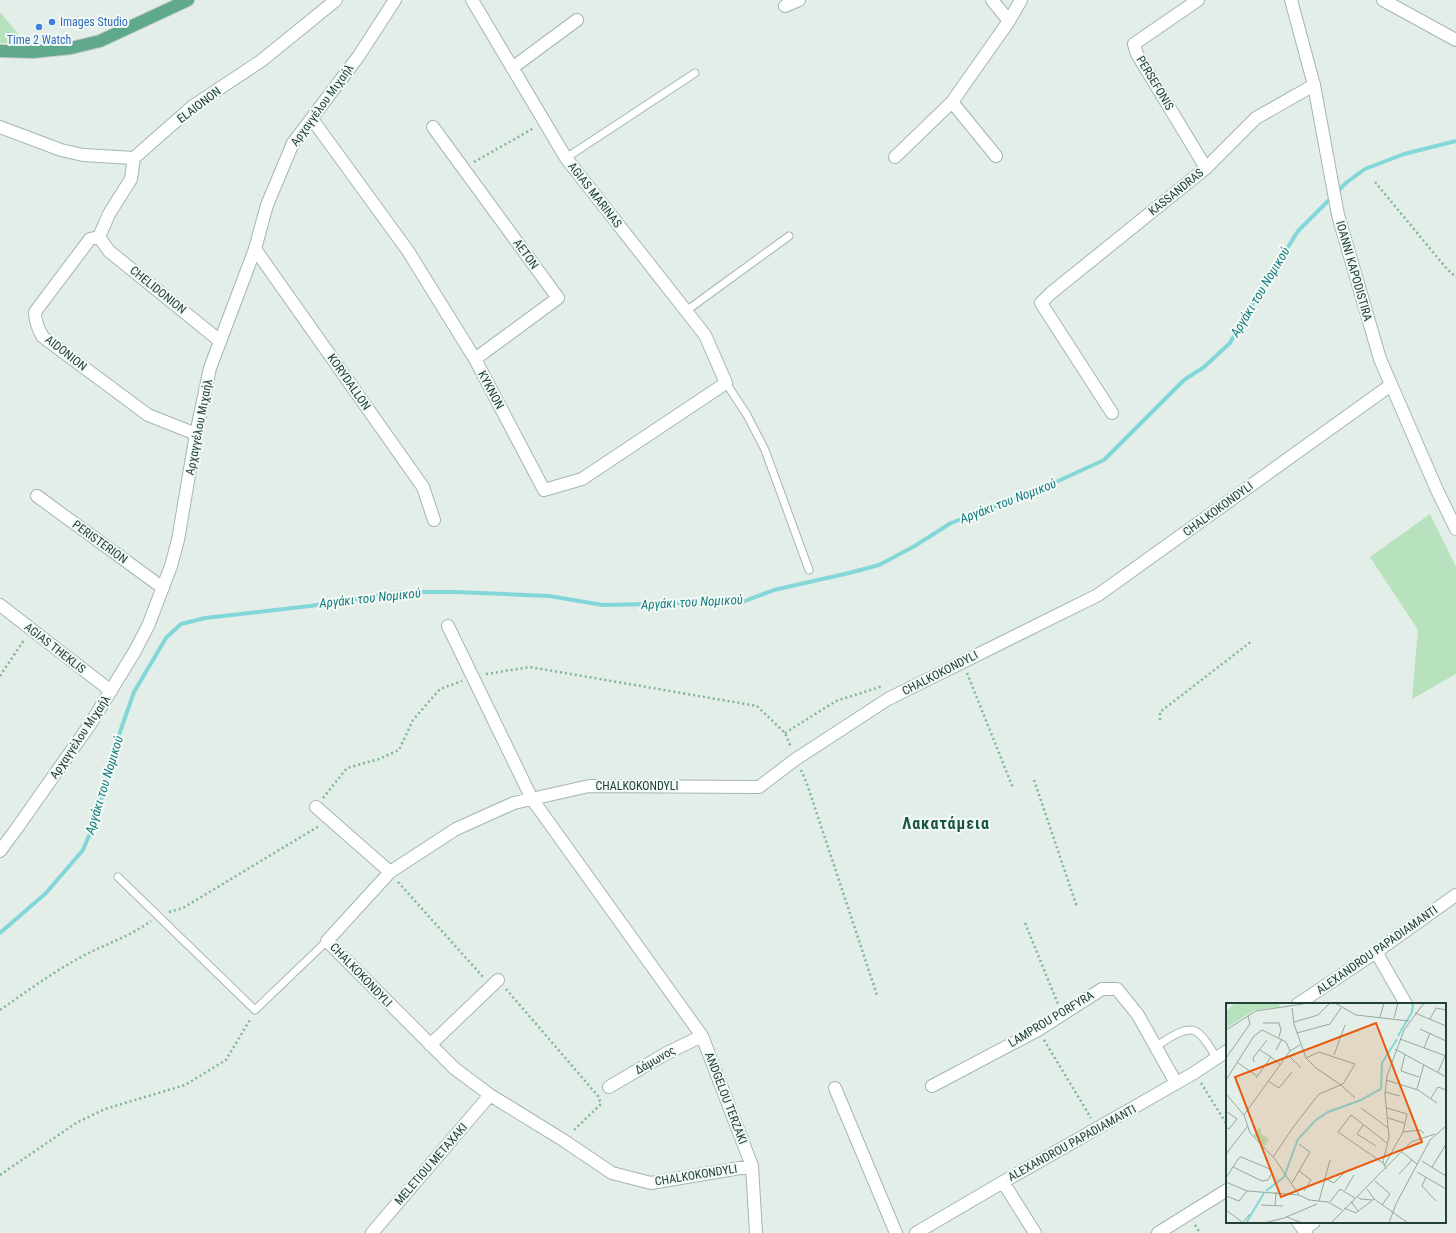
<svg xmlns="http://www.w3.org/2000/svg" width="1456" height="1233" viewBox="0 0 1456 1233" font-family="'Roboto Condensed',sans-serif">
  <rect width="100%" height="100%" fill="#e2eee7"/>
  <path fill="#b8e2be" d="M0 12 18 34 22 43H0Z
    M1430 514 1456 567V674L1412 699 1418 630 1370 557Z"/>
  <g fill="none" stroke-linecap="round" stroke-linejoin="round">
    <path stroke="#84d7d9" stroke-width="4" d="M0 933 46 893 83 850 96 819 120 732 134 692 166 638 181 624 205 618 310 606 402 592H455L549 596 603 605 742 602 774 590 849 573 879 565 913 547 951 523 1045 487 1104 460 1184 380 1204 367 1230 343 1248 311 1298 231 1347 182 1365 169 1404 154 1456 141"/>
    <g stroke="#a4b7ae" stroke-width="9">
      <path id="service" d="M566 158 695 73
        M686 311 789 236
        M726 383 747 415 765 450 809 570
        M118 877 255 1010 327 941
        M1155 1047C1165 1041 1184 1026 1195 1031 1204 1035 1211 1050 1217 1058"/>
    </g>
    <g stroke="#a4b7ae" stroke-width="14">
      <path id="minor" d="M992 0 1009 21
        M1198 0 1134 44 1137 54 1206 168
        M1383 0 1456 40
        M785 6 799 0
        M512 68 577 20
        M952 102 996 156
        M312 119 408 251 475 359 544 490 582 479 726 383 705 335 566 158 472 0
        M0 127 61 150 83 155 134 158
        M433 127 558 298 475 359
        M895 157 952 102 1009 21 1021 0
        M99 237 109 214 131 179 134 158 193 106 261 61 336 0
        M99 237 90 239 35 312C35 322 38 329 43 337L148 415 196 434
        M99 237 109 251 220 341
        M255 249 423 487 434 520
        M1112 413 1041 303 1051 293 1206 168 1256 118 1314 85
        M37 496 163 588
        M0 605 111 691
        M448 626 532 799 702 1036 752 1166 756 1233
        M316 807 390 872
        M1376 952 1406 1004
        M1298 1004 1376 952 1456 895
        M430 1045 498 980
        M932 1086 1038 1030 1102 989H1117L1138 1015 1176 1083
        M609 1087 667 1053 702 1036
        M835 1088 896 1233
        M752 1166 651 1183 612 1173 563 1140 490 1095 454 1068 327 941 390 872 456 829 514 803 589 786 759 787 796 759 888 699 1098 595 1391 385
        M1003 1182 1035 1233
        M1298 1222 1306 1233
        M1304 1229 1314 1222
        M372 1233 490 1095
        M916 1233 1003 1182 1194 1073 1227 1051
        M1158 1233 1227 1190"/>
    </g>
    <g stroke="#a4b7ae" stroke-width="14">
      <path id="tertiary" d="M1291 0 1314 85 1338 215 1380 359 1437 490 1456 529
        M0 851 17 828 91 723 135 651 148 626 171 566 178 540 196 434 210 368 255 249 267 205 293 143 358 57 395 0"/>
    </g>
    <g stroke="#c1cac6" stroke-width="14">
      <path id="primary" d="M0 51 33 52 71 48 100 41 188 0"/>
    </g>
    <path stroke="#7fb59d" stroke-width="2.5" stroke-dasharray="2 3" stroke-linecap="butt" d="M474 162 534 128
      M1375 182 1447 269 1456 277
      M967 673 1013 788
      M486 674 530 667 757 706 785 733 791 747
      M0 676 24 640
      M1160 720V712L1252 641
      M785 733 836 701 883 686
      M801 770 807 784 877 995
      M1034 780 1077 907
      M323 798 347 768 379 759 399 750 413 720 440 689 462 681
      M398 882 484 978
      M169 912 183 908 319 826
      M1025 923 1058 1004
      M506 989 598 1096 601 1104 572 1132
      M0 1010C26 992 52 973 79 958 103 945 129 937 151 921
      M1044 1040 1091 1118
      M1201 1083 1227 1125
      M0 1175 76 1123 105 1109 185 1085 226 1060 251 1018
      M1195 1225 1200 1233"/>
    <use href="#service" stroke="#fff" stroke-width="7"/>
    <use href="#minor" stroke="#fff" stroke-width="12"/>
    <use href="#tertiary" stroke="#fff" stroke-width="12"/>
    <use href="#primary" stroke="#61a98d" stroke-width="12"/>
  </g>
  <g fill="#3f7fe0" stroke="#f3faf6" stroke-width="1.5">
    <circle cx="52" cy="22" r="4"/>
    <circle cx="39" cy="27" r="4"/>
  </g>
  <g text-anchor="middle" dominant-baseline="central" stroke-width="4" stroke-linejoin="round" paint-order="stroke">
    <g font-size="12" fill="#366cbe" stroke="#f3faf6" text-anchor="start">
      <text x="60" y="22">Images Studio</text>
      <text x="39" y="40" text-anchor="middle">Time 2 Watch</text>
    </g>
    <g font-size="12" fill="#204134" stroke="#f3faf6">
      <text transform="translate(1155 83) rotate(59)">PERSEFONIS</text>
      <text transform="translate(199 105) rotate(-37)">ELAIONON</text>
      <text transform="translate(322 105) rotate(-54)">Αρχαγγέλου Μιχαήλ</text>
      <text transform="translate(1176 192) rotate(-39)">KASSANDRAS</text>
      <text transform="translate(595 195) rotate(52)">AGIAS MARINAS</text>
      <text transform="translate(526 254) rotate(54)">AETON</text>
      <text transform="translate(1354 271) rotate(74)">IOANNI KAPODISTIRA</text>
      <text transform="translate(158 290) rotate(39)">CHELIDONION</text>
      <text transform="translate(66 353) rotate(38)">AIDONION</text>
      <text transform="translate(349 382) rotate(55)">KORYDALLON</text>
      <text transform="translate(491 390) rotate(62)">KYKNON</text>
      <text transform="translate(199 427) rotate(-79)">Αρχαγγέλου Μιχαήλ</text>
      <text transform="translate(1218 509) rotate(-36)">CHALKOKONDYLI</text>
      <text transform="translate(100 542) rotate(36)">PERISTERION</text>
      <text transform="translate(55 648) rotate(38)">AGIAS THEKLIS</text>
      <text transform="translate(940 673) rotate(-27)">CHALKOKONDYLI</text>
      <text transform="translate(80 737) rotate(-56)">Αρχαγγέλου Μιχαήλ</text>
      <text x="637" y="786">CHALKOKONDYLI</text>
      <text transform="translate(1377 950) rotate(-35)">ALEXANDROU PAPADIAMANTI</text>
      <text transform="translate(361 975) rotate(46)">CHALKOKONDYLI</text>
      <text transform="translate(1051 1019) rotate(-31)">LAMPROU PORFYRA</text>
      <text transform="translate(655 1060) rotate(-30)">Δάμωνος</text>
      <text transform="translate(726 1098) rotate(69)">ANDGELOU TERZAKI</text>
      <text transform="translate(1072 1143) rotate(-29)">ALEXANDROU PAPADIAMANTI</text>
      <text transform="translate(431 1164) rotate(-49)">MELETIOU METAXAKI</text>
      <text transform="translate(696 1175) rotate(-9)">CHALKOKONDYLI</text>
    </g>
    <g font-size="13" font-style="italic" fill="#127a7f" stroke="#f3faf6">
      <text transform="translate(1260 292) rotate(-59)">Αργάκι του Νομικού</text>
      <text transform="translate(1008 501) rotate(-21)">Αργάκι του Νομικού</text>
      <text transform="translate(370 598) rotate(-6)">Αργάκι του Νομικού</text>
      <text transform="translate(692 602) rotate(-3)">Αργάκι του Νομικού</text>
      <text transform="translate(104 785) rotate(-73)">Αργάκι του Νομικού</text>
    </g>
    <g font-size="16" font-weight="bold" letter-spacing="1" fill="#19563f" stroke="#f3faf6">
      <text x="946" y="823">Λακατάμεια</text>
    </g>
  </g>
  <g transform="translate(1226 1003)">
    <rect width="220" height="220" fill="#e2eee7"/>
    <path d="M9 0H52L54 4 29 7 0 25V8ZM34 124 35 131 43 136 39 143 27 132Z" fill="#b8e2be"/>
    <path fill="none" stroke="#84d7d9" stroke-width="2" d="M172 33 186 9 187 0M40 188 58 174 72 136 90 117 102 109 135 97 155 86 156 60 171 36M20 220 38 190"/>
    <path fill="none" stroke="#94a99f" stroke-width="1" d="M109 0 130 12 183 18M66 5 68 21 80 55 90 65 115 82 129 95M189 10 220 23M154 14 158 0M168 15 172 0M204 16 210 5 220 7M68 19 92 12 104 0M37 20H53L55 27 53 34M194 26 220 38M0 27 30 8 83 0M71 30 104 21 115 5M174 36 220 53M198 45 204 30M169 46 220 74M50 47 56 36M179 51 175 68 193 74M108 52 119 22M63 53 75 65M45 54 55 62M0 55 24 21 22 13M28 59 27 55 41 37M12 60 31 73M212 69 220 51M30 75 45 54 34 47M0 77 28 33 36 27 60 39 64 48M160 77 192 87 211 100M42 78 53 85 66 69M191 86 198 61M159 89 174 93M0 91 18 112 24 130 49 156 73 192M205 95 212 84 220 87M135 105 162 125M0 108 11 116 3 126 0 124M18 112 64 48 74 42M162 115 178 120M137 122 131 131 150 143M177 129 194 127 198 130M176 149 191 161M0 151 21 124M47 154 68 123 93 91 117 81 129 61 93 49 80 55M196 158 220 173M157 160 112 129 125 112 161 140M158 163 177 129 181 111 161 105M206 164 220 141M160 166 157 159 163 134 159 91 161 73 178 27 198 0M73 168 85 177 78 188M191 169 220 186M173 171 186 157M200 174 196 183 210 198M98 175 108 180 120 168M0 176V175L7 164 12 156 15 154 44 166 46 170 42 177 36 178 7 164M149 178 164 191 156 202M0 179 21 188 73 192 83 197 102 199 116 207M66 180 84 149 73 141M141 186 148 196 182 220M119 187 128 172M0 193 13 198 21 188M131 193 134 196 146 197M93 198 104 157M125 198 132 208M104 199 114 186 129 195M35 202 57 203M49 203 50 189M118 205 130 210 148 196M0 207 16 219M61 214 76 220M16 220 24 211M38 220 58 215 91 201M105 220 185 139 209 131M163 220 170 201 204 137 220 123"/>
    <path fill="#e8590c" fill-opacity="0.15" stroke="#e8590c" stroke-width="2" d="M150 20 196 139 55 194 9 74Z"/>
    <rect width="220" height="220" fill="none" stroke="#204134" stroke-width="2"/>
  </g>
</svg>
